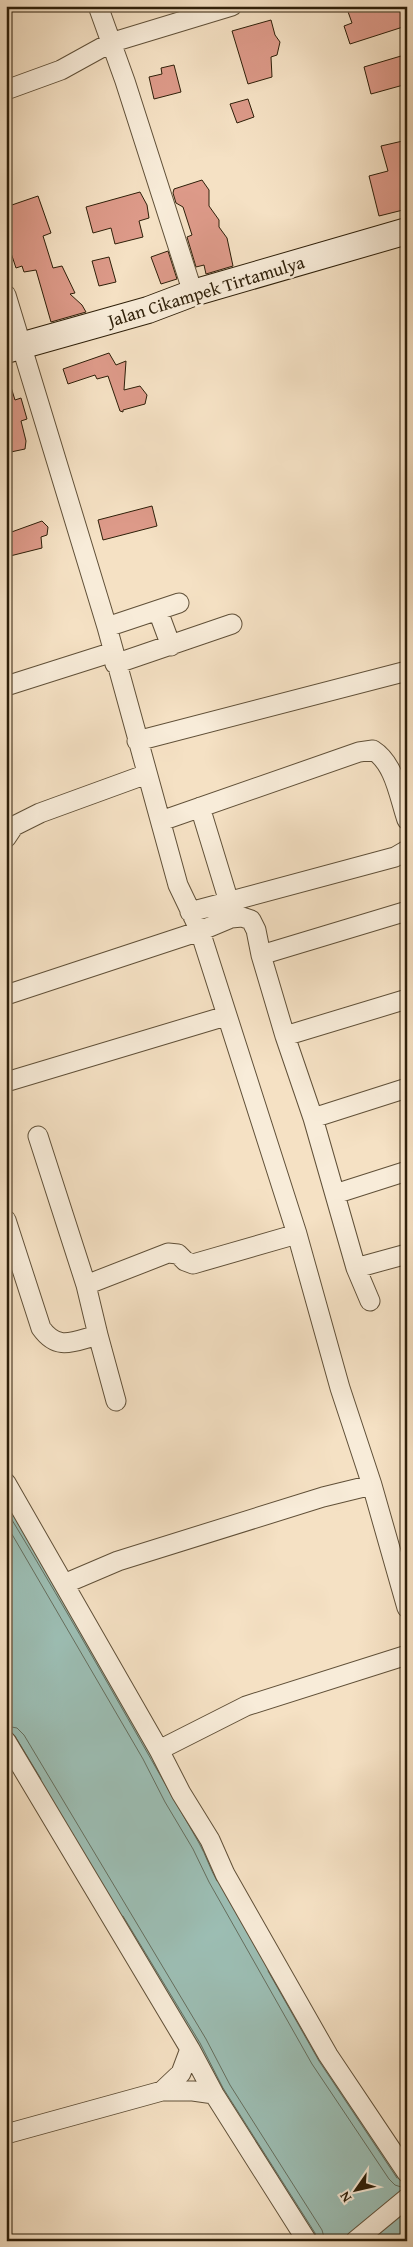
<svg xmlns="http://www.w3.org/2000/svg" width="413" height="2247" viewBox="0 0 413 2247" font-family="'Gentium Book Plus',serif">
  <rect width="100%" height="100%" fill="#f5e1c4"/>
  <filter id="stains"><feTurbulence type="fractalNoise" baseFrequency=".004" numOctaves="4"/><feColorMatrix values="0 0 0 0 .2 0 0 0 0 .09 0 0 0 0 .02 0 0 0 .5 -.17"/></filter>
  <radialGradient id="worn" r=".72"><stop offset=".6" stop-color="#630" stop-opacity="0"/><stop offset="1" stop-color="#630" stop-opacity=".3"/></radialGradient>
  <path fill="#9cbeb4" stroke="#707e70" d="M6 1488 407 2173V2198L353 2241H307L6 1741Z
    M407 2200V2241H356Z"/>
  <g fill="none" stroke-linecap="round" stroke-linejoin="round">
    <path stroke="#656e5e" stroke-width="1" d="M6 1510C73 1620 135 1732 199 1843 206 1855 210 1869 217 1881
      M6 1524 143 1759 165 1802 193 1849 209 1882 312 2064 389 2179 395 2185 404 2188
      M6 1726 17 1728 24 1735 206 2039 230 2085 322 2230 325 2241
      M15 1736 41 1779
      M123 1916 200 2043 223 2088 315 2233 317 2239
      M268 1971 319 2061 397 2178"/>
  </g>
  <path fill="#dd9a89" stroke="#2e1f09" d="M346 6H400L405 17 406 26 350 44 344 26 352 23Z
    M271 20 275 35 280 42 277 55 271 57 272 77 248 84 232 31Z
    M401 56 403 63H407V84L371 94 364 67Z
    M174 65 181 92 154 99 149 77 162 74 161 68Z
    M248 99 254 117 237 123 230 104Z
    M407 140V209L379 216 369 176 388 171 381 146Z
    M202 180 209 190V206L219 220V227L227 238 233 266 206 274 204 265 196 267 187 237 192 235 183 207 176 203 173 193 174 189Z
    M140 192 147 205 149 218 139 221 143 237 115 244 111 228 93 233 86 207Z
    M38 196 51 233 43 236 53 268 62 266 75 293 70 294 82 305 86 312 51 322 36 270 24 272 22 266 16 268 9 247 6 248V207Z
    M168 251 177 279 161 284 151 257Z
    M109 257 116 282 99 286 92 261Z
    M109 353 116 365 126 361 124 390 140 386 147 395 145 404 123 410V412L120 411 108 376 97 379 95 375 68 384 63 369Z
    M6 384H10L15 400 21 398 27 419 21 421 26 441 25 449 6 453Z
    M152 506 157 526 103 540 98 520Z
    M42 521 48 527 47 535 41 537 42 548 6 557V534Z"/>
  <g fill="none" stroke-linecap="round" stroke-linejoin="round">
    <g stroke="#605038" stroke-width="21">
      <path id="street" d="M98 6 125 81 193 293
        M6 90 61 70 110 43 232 6
        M6 295 107 627 178 885 200 931 297 1234 340 1388 372 1485 407 1608
        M158 611 171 646
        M107 627 179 603
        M115 664 232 624
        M6 686 113 652
        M137 741 407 671
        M200 807 229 902
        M161 821 359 752 373 750C395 764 399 797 407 820
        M6 838 14 826 40 813 147 774
        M190 912 395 857 407 850
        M261 955 407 911
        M6 995 200 931 231 918 242 917 251 920 256 930 261 955 285 1036 313 1118 356 1268 370 1301
        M285 1036 407 999
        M6 1082 226 1016
        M313 1118 407 1088
        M38 1136 86 1285
        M335 1194 407 1171
        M6 1220 41 1328C58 1352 74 1341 98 1335L86 1285 168 1253 178 1254 185 1261 193 1264 297 1234
        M356 1268 407 1254
        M98 1335 116 1401
        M6 1483 159 1750 181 1793 210 1840 225 1874 328 2055 407 2173
        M64 1584 118 1561 323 1497 372 1485
        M6 1741 190 2049 214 2094 307 2241
        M159 1750 246 1706 407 1655
        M162 2091 181 2073 190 2049
        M6 2134 162 2091H193L214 2094
        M355 2241 407 2198"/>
    </g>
    <g stroke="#2e1f09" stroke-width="28">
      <path id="secondary" d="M6 350 148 310 193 293 407 231"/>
    </g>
    <use href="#street" stroke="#f8ecd9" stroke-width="19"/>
    <use href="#secondary" stroke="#f8ecd9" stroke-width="26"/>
  </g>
  <g text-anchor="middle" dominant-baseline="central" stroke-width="5" stroke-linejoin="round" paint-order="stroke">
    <g font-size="18" fill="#2e1f09" stroke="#f8ecd9">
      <text transform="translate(206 291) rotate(-17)">Jalan Cikampek Tirtamulya</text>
    </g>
  </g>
  <rect width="413" height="2247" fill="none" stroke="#f5e1c4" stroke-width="25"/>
  <rect x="8" y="8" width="398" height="2232" fill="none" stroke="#2e1f09" stroke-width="2.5"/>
  <rect x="12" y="12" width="388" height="2222" fill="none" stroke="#2e1f09"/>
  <g transform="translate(356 2190) rotate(236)" stroke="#f8ecd9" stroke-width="4" paint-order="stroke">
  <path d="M0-4L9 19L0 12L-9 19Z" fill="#2e1f09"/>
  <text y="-8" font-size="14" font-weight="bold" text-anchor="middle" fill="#2e1f09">N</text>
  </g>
  <rect width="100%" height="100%" filter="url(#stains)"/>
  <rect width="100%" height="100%" fill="url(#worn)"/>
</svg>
